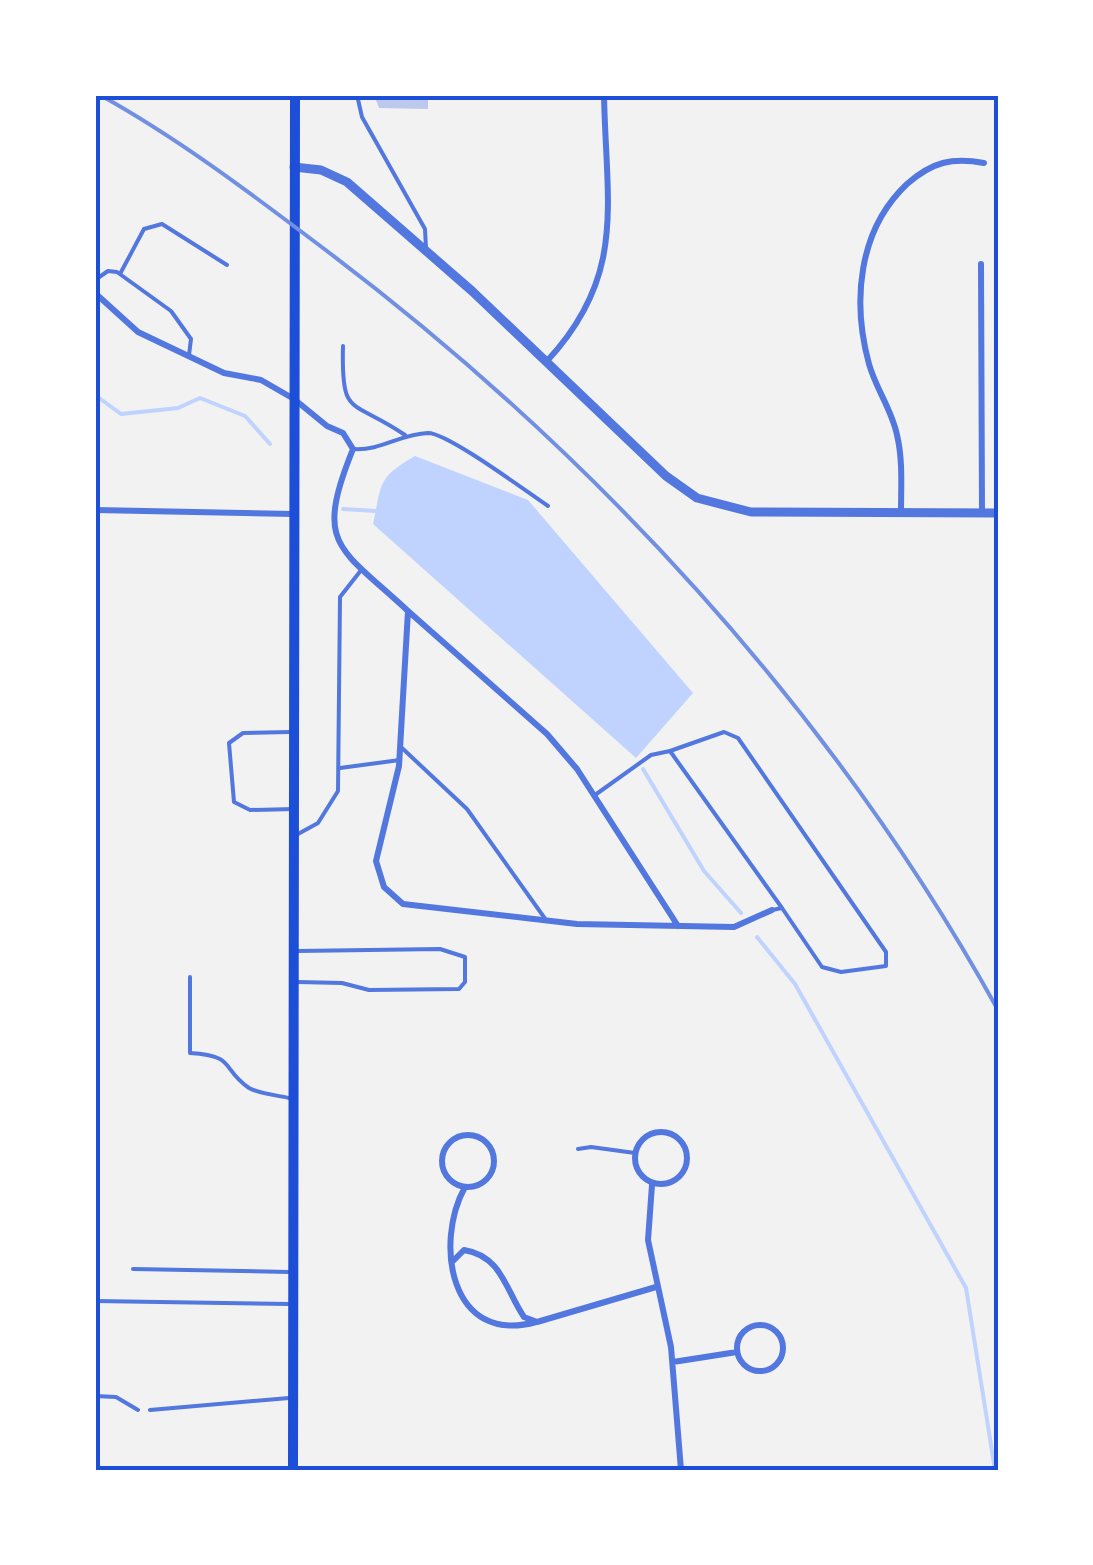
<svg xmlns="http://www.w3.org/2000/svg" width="1093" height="1565" viewBox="0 0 1093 1565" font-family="'Libre Baskerville',serif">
  <rect width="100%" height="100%" fill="#f2f2f2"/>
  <path fill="#bfd3fe" d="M415 456 528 500 693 693 636 758 373 524C382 485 376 478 415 456Z"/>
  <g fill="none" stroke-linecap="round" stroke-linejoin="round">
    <path stroke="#bfd3fe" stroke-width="4" d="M95 395 121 414 178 408 200 398 245 416 270 444
      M343 509 376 511
      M643 769 704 871 741 913
      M757 937 795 984 966 1288 995 1470"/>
  </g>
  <path fill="#bdc9ec" d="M374 95H428V109L379 108Z"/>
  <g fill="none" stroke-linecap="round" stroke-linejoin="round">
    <path stroke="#5277de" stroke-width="4" d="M357 95 362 117 425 229 426 248
      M120 274 144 229 162 224 227 265
      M95 280 108 271 117 272 171 311 191 339 189 355
      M343 346C341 419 351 398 405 435
      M353 449C381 451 400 434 428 433 448 433 527 492 548 506
      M290 732 243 733 229 743 234 802 250 810 294 809
      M402 748 467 809 546 920
      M340 768 400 760
      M595 795 651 755 670 751
      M298 834 318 823 338 791 340 597 362 569
      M772 910 782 908 822 967 841 972 886 966V952L738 738 724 732 670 751 782 908
      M297 951 440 949 465 957V982L459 989 369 990 342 983 298 982
      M190 977V1053C237 1056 220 1068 249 1088 260 1094 276 1095 289 1098
      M578 1149 591 1147 635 1153
      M133 1269 289 1272
      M95 1301 290 1304
      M95 1396 116 1397 138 1410
      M150 1410 289 1398"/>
    <path stroke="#5277de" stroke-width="6" d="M981 264 982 513
      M95 293 138 332 224 373 261 380 294 399 327 426 343 433 353 449C314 546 338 546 408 611
      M547 361C627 275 606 204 604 95
      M95 510 294 514
      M901 512C901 487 903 460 897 435 892 410 876 389 869 364 852 302 858 230 907 184 932 162 952 157 984 163
      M678 926 577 769 547 734 408 611 399 766 376 861 384 887 403 904 577 924 734 927 772 910
      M635 1158a26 26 0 1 1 52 0a26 26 0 1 1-52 0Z
      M442 1161a26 26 0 1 1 52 0a26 26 0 1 1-52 0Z
      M652 1185 648 1240 671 1347 681 1470
      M465 1187C434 1243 450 1346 536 1322
      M452 1262 464 1250C502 1256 506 1291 524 1317L537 1322 656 1287
      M737 1348a23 23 0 1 1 46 0a23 23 0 1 1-46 0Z
      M673 1362 737 1352"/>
    <path stroke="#5277de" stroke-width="9" d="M294 167 321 170 347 182 472 291 666 476 697 498 751 512 998 513"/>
    <path stroke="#1d4ed8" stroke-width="10" d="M293 1470 295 95"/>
    <path stroke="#7290e2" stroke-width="4" d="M100 95C176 137 249 192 319 245 592 450 832 710 998 1010"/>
  </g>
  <rect width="1093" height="1565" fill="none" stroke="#ffffff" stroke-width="195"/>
  <rect x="98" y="98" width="898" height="1370" fill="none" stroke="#1d4ed8" stroke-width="4"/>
</svg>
